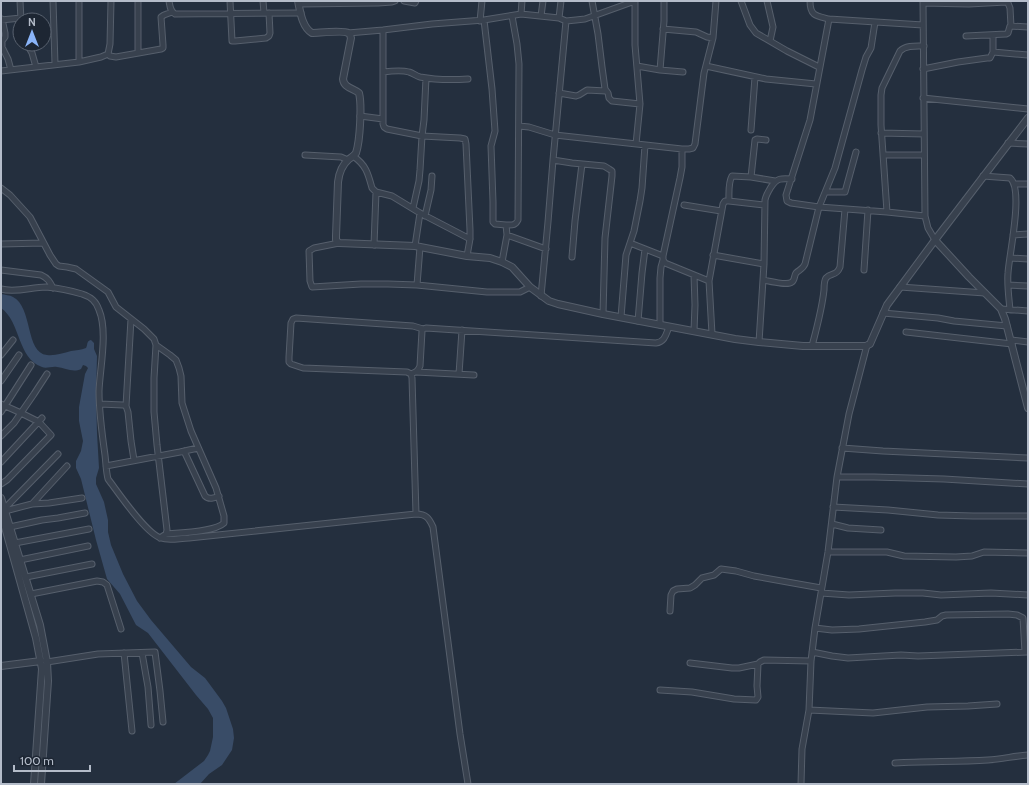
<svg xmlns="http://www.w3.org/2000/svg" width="1029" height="785" viewBox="0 0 1029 785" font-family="Cabin,sans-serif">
  <rect width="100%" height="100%" fill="#242f3e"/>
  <path fill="#394c67" d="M1 294C5 295 10 295 13 297 33 307 25 353 47 355 55 356 63 353 71 351 76 350 81 350 86 348 88 345 86 341 91 340L94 343V349L97 356 96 396 97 433 99 468 96 478V484L104 502 108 520V532L111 545 123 574 137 601 151 620 191 667 205 678 208 682 222 701 226 708 233 729 234 738 232 750 222 765 209 774 200 784H174L204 761 208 755 210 751 213 737V718L208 709 196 695 148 633 136 625 120 594 107 579 96 540 81 479 76 468V461L81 451 83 441 79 421V407L85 374 88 368 86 366 83 365 81 369C73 373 65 368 57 367 52 366 46 369 42 367 17 358 21 322 1 308Z"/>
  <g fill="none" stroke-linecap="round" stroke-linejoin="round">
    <g stroke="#565f6c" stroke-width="7">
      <path id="minor" d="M20 1 21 20
        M53 1 55 64
        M79 1V62
        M169 1C170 6 170 11 175 14L301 13
        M230 1 232 41H235L266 38 269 36 270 33 269 13
        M263 1 264 13
        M404 1 415 3 416 1
        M592 1 598 34 602 67 605 89 608 93 609 98 612 101 640 104
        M635 1V45L640 104 636 144
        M741 1 750 25 756 33 787 51 819 67
        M767 1 773 27 770 41
        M810 1C810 16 816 16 829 19L923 25
        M923 1 925 216 928 228 935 240
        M923 3 969 4 1006 2 1008 3 1010 8 1011 26
        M299 4 378 3 392 2 395 1
        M521 14 522 1
        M541 16 543 1
        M559 18 561 1
        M2 19 5 33V37L2 41V47L8 59 11 70
        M829 19 810 120 786 195 787 201 791 203 819 207 887 212 925 216
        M1 20 21 18
        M484 20 492 89 495 131 491 146 493 202V222L495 224 506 225
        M480 21 482 1
        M663 29 696 32 707 37 713 38
        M383 30V124L384 127 387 129 422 136 460 138 465 139 466 144 470 230V239L467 256
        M348 33 383 30 432 24 484 20 521 14 559 18 566 21 576 20 585 19 635 1
        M966 36 1006 34 1008 33 1010 26 1028 27
        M27 44 32 53 36 67
        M993 52V35
        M138 53V1
        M108 54 110 56 116 57 161 49 163 48V45L161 17 164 15 172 12
        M637 66 660 70 683 72
        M706 66 766 79 816 84
        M923 69 958 62 987 58H990L993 52 1028 55
        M660 70 664 21V1
        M1 71 79 62 101 57 108 54 110 44 111 1
        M383 72C391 71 402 70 409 72 413 73 416 76 420 77 436 80 453 80 468 79
        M559 93 576 96 579 95 587 90 606 91
        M923 98 1028 109
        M360 116 383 119
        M519 126 529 127 555 135 682 149H689L693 148 695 144 704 73 713 38 716 1
        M751 130 755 77
        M881 133 924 134
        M1008 143 1028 144
        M682 149V167L680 178 663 256V260L665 263 709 281
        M305 155 341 157 348 160
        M883 155H924
        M353 156C366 165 368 173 372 188L376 192 392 196 420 213 470 239
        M553 160 572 163 604 166 609 169 612 171V176L605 238 603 314
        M983 176 1010 178C1024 189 1009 255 1008 273 1007 285 1009 298 1010 310
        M751 177 755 140 757 139 766 140
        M1014 184H1028
        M1 188 10 195 30 217 50 255 56 264 59 266 67 267 76 269 108 292 116 307 144 329 154 339 156 345 154 378V412L157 445 167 530 166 534 160 538
        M826 192H845L856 152
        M729 201C729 193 728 183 732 176L751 177 775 181
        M684 205 721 211
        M413 208 419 181 420 170 422 136 424 120 426 78
        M887 212 881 125V95L882 88 900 51C906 45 916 46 924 46
        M425 216 431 190 432 176
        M507 235 546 249
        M1013 235 1028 234
        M339 243 314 248 309 251 310 281 312 287 361 284H388L417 285 487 292H520L530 287
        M630 243 663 256
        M1 244 43 243
        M374 245 376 192
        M415 246 420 213
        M713 255 764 264
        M572 257 575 221 582 164
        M1010 258 1028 259
        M502 262 507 235 506 225C512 225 515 226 518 220L519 64 517 44 512 16
        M1 270 41 275C48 278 50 282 53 288
        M864 270 868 210
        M694 275 695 305 694 331
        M763 280C769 281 787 286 792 282 795 280 794 276 796 273 799 270 803 269 805 264L819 207 835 168 862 70 866 57 871 48 875 22
        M417 285 420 247
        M1008 285 1028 286
        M900 287 985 293
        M1 289C16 293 31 287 46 287 57 288 72 291 82 294 91 297 96 301 99 310 108 331 100 368 99 391 99 413 102 434 105 455 106 463 106 471 108 479 118 492 146 534 161 538 169 541 180 538 189 538L416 514C426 514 429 518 433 527L460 734 468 784
        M541 296 548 222 553 160 566 21
        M1001 309 1028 311
        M883 313 938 318 954 321 1007 326
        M621 317 626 255 634 231 640 201 642 188 645 145
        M638 321 642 273 645 249
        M660 325V278L661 267 663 260
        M906 332 1012 344
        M712 334 709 281 723 204 725 201H729L764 205
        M1011 340 1028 342
        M759 342 764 264 765 200C766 195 768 192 771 187 777 178 781 178 792 179
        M156 345 170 355 176 360 179 368 181 376 182 403 191 431 216 488 224 516V523C215 532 178 533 166 534
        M812 346C817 327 822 309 824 290 824 287 824 281 826 278 831 272 836 277 840 267L845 209
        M1 355 13 340
        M416 372 474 375
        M411 374C416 372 418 371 420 366L422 331 423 329 426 328 656 343C665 342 666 334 669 327
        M459 374 462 330
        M1 381 19 355
        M1 404 21 413 39 422 51 435 7 480 1 484
        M100 404 123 405 126 406 128 412 131 441 134 460
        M126 406 131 319
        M1 412 31 365
        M1 436 14 423 34 394 47 374
        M842 448 883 451 1028 458
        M184 451 205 496C209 500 214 498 219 496
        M1 462 42 418
        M106 466 180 452 198 448
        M837 477H874L944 479 1028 484
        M32 504 67 466
        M833 507 888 510 938 515 973 516H1028
        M5 508 58 454
        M5 511 32 504 49 503 82 498
        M416 514 412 378 411 374 407 372 303 368 291 364 289 362V357L291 323 293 319 296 318 413 326 423 329
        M832 524 848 528 881 530
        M10 527 42 520 58 518 85 513
        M15 543 89 529
        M828 552H887L904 556 956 557 972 556 984 552 1028 553
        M20 560 88 546
        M26 577 92 564
        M821 593 849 595 895 593H923L941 595 991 593 1028 595
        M31 594 97 581 103 582 107 585 121 629
        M670 611 671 595 673 591 677 589 690 588 695 585 702 578 714 575 721 569 736 571 754 576 821 588
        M815 628 832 630 859 629 925 622 937 620 942 616 946 615 1008 614 1017 615 1023 618 1025 652
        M812 652 832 656 848 658 901 655 918 656 1027 652
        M124 653 132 731
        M142 653 148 687 151 725
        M47 662 98 654 155 652 160 691 163 722
        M690 663 732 668H739L758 664
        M660 690 692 692 734 699 756 700 758 697 757 686 758 664 760 662 764 660 811 661
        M809 710 873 713 927 707 968 706 997 704
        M895 763C926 761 957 762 988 760 1002 759 1015 756 1028 755
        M801 784 802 749 809 710 811 661 815 628 828 552 837 477 849 414 867 345"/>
    </g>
    <g stroke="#565f6c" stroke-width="8">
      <path id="tertiary" d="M298 1C300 11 302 27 312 33 318 33 344 30 348 33 351 34 350 36 351 38L343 79C344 88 353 88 359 93 362 105 360 141 356 153 354 156 352 157 349 159 342 165 339 173 338 182L336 236V240L339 243 415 246 467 256 490 258 502 262 512 267 530 287 549 301 558 304 603 314 735 339 759 342 803 346H866L870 344 887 305 935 240 1028 118
        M935 240 969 277 1001 309 1005 319 1028 408
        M1 498 40 625 47 662 48 681 41 784
        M1 513 36 638 42 669 34 784
        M1 666 41 661"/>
    </g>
    <use href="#minor" stroke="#38414e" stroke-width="5"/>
    <use href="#tertiary" stroke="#38414e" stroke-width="6"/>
  </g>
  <rect width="1029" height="785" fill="none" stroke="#b4bcc9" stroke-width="4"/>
  <g transform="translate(32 32)"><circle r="19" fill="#1d2633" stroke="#59626f"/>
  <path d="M0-3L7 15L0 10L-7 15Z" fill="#8ab4f8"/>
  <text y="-6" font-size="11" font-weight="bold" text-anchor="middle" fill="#b4bcc9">N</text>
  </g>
  <path d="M14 765v6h76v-6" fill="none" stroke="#b4bcc9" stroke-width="2"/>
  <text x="20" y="765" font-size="12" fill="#b4bcc9" stroke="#1d2633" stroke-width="3" paint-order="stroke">100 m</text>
</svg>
